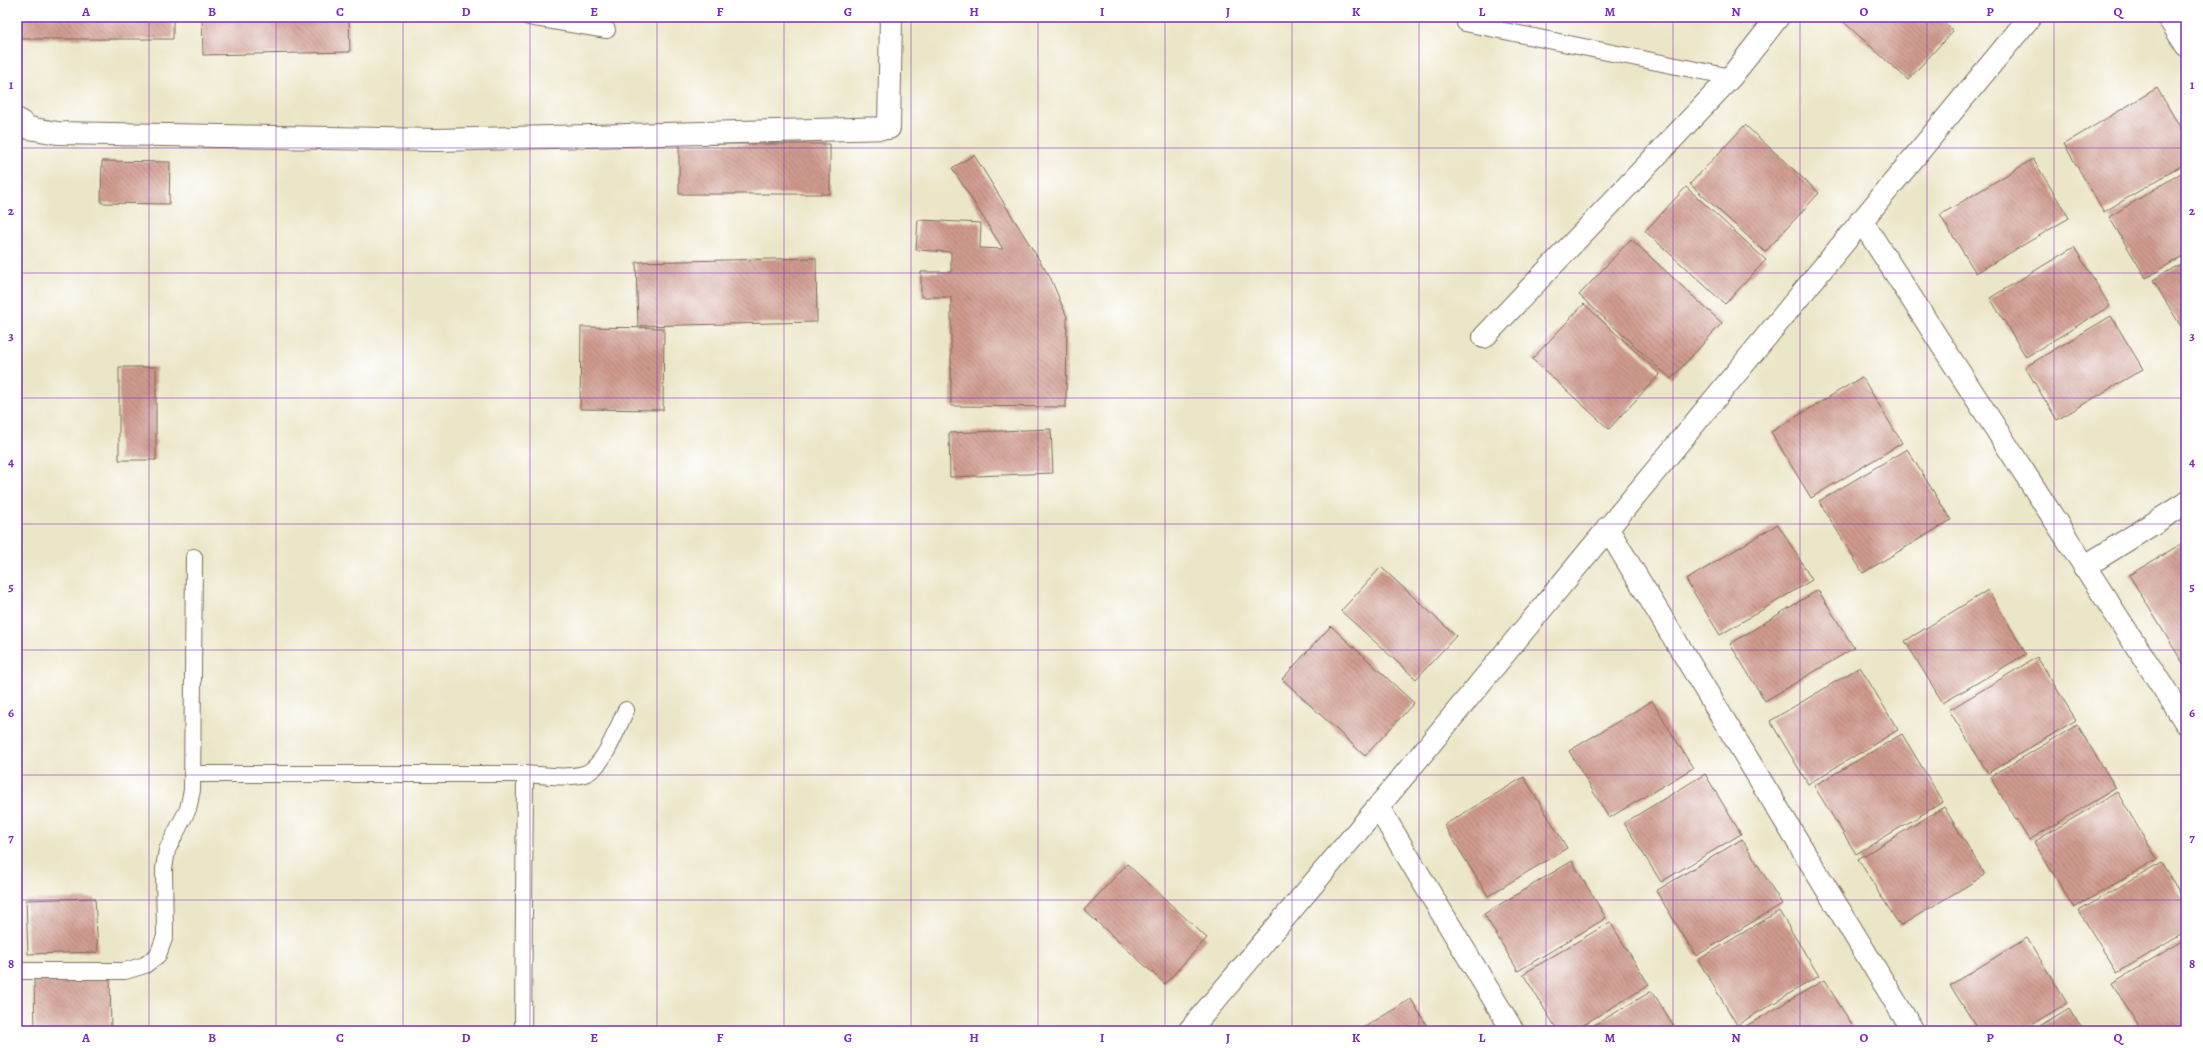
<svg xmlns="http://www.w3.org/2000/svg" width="2203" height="1048" viewBox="0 0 2203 1048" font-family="Alegreya,serif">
  <defs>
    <pattern id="building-back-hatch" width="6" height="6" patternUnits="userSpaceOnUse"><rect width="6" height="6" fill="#cf9a8e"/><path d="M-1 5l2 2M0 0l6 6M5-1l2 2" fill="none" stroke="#a97e73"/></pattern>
  </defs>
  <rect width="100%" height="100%" fill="#fff"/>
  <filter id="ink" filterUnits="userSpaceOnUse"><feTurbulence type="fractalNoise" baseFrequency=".025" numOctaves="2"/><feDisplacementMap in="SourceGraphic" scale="8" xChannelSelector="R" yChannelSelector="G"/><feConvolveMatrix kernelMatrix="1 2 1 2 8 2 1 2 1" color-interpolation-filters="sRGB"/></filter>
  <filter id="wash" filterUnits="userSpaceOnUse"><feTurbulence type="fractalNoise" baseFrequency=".012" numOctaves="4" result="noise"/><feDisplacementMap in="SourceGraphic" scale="16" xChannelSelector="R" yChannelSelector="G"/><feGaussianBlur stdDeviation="0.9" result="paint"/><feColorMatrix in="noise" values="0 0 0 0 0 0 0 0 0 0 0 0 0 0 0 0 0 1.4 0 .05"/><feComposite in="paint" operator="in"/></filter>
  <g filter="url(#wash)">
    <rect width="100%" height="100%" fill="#ece6c8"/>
    <g id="blocks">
      <path fill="url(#building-back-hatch)" d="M19 17H173V39H19Z
        M202 17H349L350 52 203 55Z
        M1838 17H1938L1953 31 1908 80Z
        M2157 88 2186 137V163L2104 212 2064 144Z
        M1745 125 1819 193 1765 252 1690 184Z
        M679 144H830V194H679Z
        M974 155 1051 279 1067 317 1066 407 951 406V297H921V272H951V252L916 250 918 220 981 223 980 248 1003 249 952 168Z
        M2033 159 2069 218 1976 273 1940 215Z
        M102 161 170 162 169 204 101 203Z
        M2186 170V254L2146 278 2109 217Z
        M1686 187 1766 260 1725 304 1645 231Z
        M1631 239 1722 323 1671 379 1579 295Z
        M2074 247 2110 306 2026 357 1990 298Z
        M816 258 817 322 638 326 636 262Z
        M2186 261V335L2153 280Z
        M1584 304 1660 374 1609 429 1532 359Z
        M2111 316 2143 369 2057 420 2025 367Z
        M581 327 664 328 663 410 580 409Z
        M119 367H156V460H119Z
        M1862 377 1902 443 1811 498 1771 432Z
        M1051 429 1053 473 950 477 949 433Z
        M1907 449 1951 520 1863 573 1819 501Z
        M1778 524 1812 580 1720 635 1686 580Z
        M2186 541V664L2184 665 2129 575Z
        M1381 567 1456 636 1416 679 1341 611Z
        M1818 590 1854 648 1765 701 1730 644Z
        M1988 590 2026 654 1943 703 1905 641Z
        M1331 626 1414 703 1365 756 1282 679Z
        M2037 657 2076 720 1988 773 1949 710Z
        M1860 667 1898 730 1808 784 1770 721Z
        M1652 701 1693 768 1609 818 1569 751Z
        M2077 725 2116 788 2029 840 1990 777Z
        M1902 734 1943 802 1856 854 1814 786Z
        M1705 774 1741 834 1661 882 1624 823Z
        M1524 777 1567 848 1488 896 1444 825Z
        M2117 792 2157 859 2074 908 2034 842Z
        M1944 807 1985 875 1900 926 1858 859Z
        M1742 839 1782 904 1696 956 1656 891Z
        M1572 861 1606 918 1518 971 1484 914Z
        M2161 862 2186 903V932L2117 973 2079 911Z
        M1127 864 1207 938 1165 984 1084 910Z
        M95 898 98 952 28 954 26 900Z
        M1779 911 1819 976 1737 1025 1698 960Z
        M1610 922 1649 985 1573 1031H1558L1523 974Z
        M2027 938 2067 1003 2021 1031H1979L1950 985Z
        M2186 939V1028L2180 1031H2141L2112 983Z
        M110 977 111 1031H35L34 979Z
        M1824 980 1856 1031H1742L1741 1029Z
        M1652 991 1677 1031H1584Z
        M1411 999 1430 1031H1358Z
        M2069 1008 2083 1031H2031Z"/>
    </g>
  </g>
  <g filter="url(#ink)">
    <use href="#blocks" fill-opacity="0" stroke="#796c5a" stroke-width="1"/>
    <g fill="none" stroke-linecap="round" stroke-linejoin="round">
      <g stroke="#796c5a" stroke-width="18">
        <path id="lane" d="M529 17 607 30
          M1465 23 1731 77
          M192 774H525C543 775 566 779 584 774 604 768 617 728 626 710
          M17 971H125L145 965 158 955 165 936 164 869 167 850 188 809 192 790 194 557
          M523 1031 525 774"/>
      </g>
      <g stroke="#796c5a" stroke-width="24">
        <path id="street" d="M2168 17 2186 45
          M17 119 29 128 57 133 436 140 889 128 891 17
          M1861 220 2186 723
          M1484 337 1731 77 1778 17
          M1607 528 1913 1031
          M2084 567 2186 503
          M1378 807 1513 1031
          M1189 1031 1378 807 2030 17"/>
      </g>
      <use href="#lane" stroke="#fff" stroke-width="16"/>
      <use href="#street" stroke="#fff" stroke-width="22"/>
    </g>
  </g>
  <path fill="none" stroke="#7b2cbf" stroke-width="1" stroke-opacity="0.55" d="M149 17V1031M276 17V1031M403 17V1031M530 17V1031M657 17V1031M784 17V1031M911 17V1031M1038 17V1031M1165 17V1031M1292 17V1031M1419 17V1031M1546 17V1031M1673 17V1031M1800 17V1031M1927 17V1031M2054 17V1031M17 148H2186M17 273H2186M17 398H2186M17 524H2186M17 650H2186M17 775H2186M17 900H2186"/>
  <rect width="2203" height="1048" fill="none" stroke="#fff" stroke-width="44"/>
  <rect x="22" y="22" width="2159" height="1004" fill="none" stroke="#7b2cbf" stroke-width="1.5"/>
  <g font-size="13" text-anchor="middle" font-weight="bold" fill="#7b2cbf">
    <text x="86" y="16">A</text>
    <text x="212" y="16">B</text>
    <text x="340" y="16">C</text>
    <text x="466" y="16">D</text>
    <text x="594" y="16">E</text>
    <text x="720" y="16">F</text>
    <text x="848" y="16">G</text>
    <text x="974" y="16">H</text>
    <text x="1102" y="16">I</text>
    <text x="1228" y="16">J</text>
    <text x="1356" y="16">K</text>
    <text x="1482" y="16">L</text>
    <text x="1610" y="16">M</text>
    <text x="1736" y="16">N</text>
    <text x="1864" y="16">O</text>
    <text x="1990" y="16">P</text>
    <text x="2118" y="16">Q</text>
    <text x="11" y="89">1</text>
    <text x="2192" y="89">1</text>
    <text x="11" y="215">2</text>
    <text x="2192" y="215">2</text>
    <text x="11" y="340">3</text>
    <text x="2192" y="340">3</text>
    <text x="11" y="466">4</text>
    <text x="2192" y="466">4</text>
    <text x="11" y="591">5</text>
    <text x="2192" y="591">5</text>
    <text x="11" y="717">6</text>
    <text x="2192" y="717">6</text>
    <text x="11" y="842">7</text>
    <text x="2192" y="842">7</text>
    <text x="11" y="968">8</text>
    <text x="2192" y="968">8</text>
    <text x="86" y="1042">A</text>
    <text x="212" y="1042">B</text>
    <text x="340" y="1042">C</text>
    <text x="466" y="1042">D</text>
    <text x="594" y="1042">E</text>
    <text x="720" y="1042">F</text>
    <text x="848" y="1042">G</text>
    <text x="974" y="1042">H</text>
    <text x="1102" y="1042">I</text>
    <text x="1228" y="1042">J</text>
    <text x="1356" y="1042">K</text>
    <text x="1482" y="1042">L</text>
    <text x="1610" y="1042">M</text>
    <text x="1736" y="1042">N</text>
    <text x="1864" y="1042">O</text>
    <text x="1990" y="1042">P</text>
    <text x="2118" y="1042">Q</text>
  </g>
</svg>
